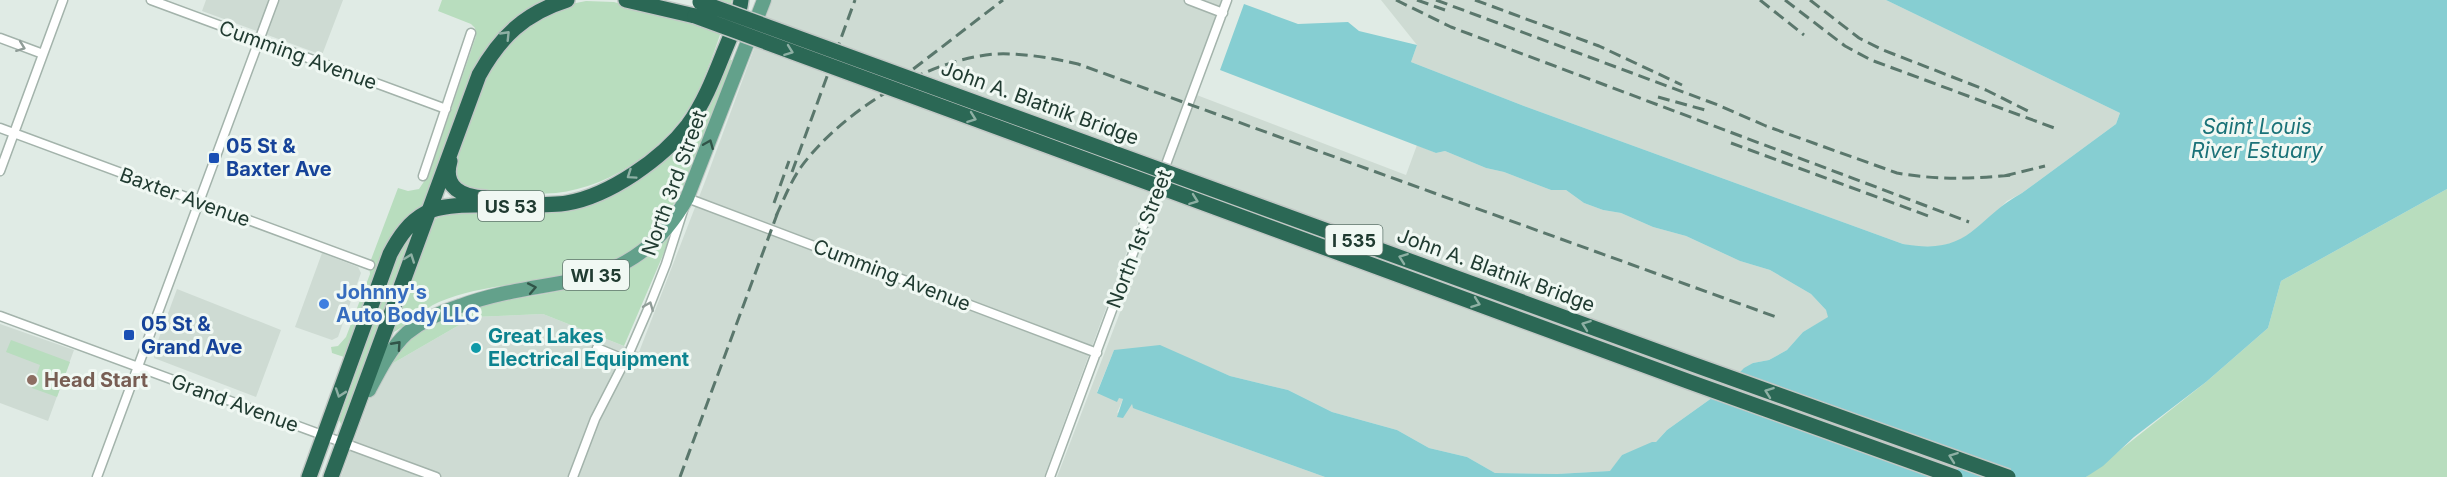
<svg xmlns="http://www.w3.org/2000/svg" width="2447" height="477" viewBox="0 0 2447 477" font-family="Inter,sans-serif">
  <rect width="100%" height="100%" fill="#e0ebe5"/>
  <path fill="#cedbd3" d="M206 0H343L322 55 202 11Z
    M772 0H1227L1194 94 1406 175 1417 145 1436 153 1445 151 1486 168 1504 172 1551 190H1566L1584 203 1603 210 1621 213 1653 227 1686 236 1740 261 1770 270 1811 294 1826 310 1829 317 1803 332 1787 350 1769 360 1753 363 1734 378 1723 390 1667 430 1656 442 1622 455 1611 471 1557 474 1495 473 1467 457 1429 448 1397 430 1332 412 1288 390 1230 376 1204 365 1114 350 1097 392 1117 401 1119 397 1123 399 1117 413 1128 408 1132 403 1133 407 1138 410 1325 477H1057L1160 208 1145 202 1044 477H341L374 387 383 369 473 317 543 314 639 352 706 179Z
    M1381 0H1886L2120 113 2116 124 2022 193 2007 201 1987 221 1957 242 1940 246 1919 247 1903 244 1524 106 1411 62 1417 45Z
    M322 253 358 267 361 273 338 337 332 340 295 327Z
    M177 289 281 330 256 397 154 358 156 346Z
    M0 324 74 350 48 421 0 403Z"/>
  <path fill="#b8ddbe" d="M442 0H551L515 19 496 37 425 208 383 258 344 357 332 353 331 347 338 346 346 337 370 274 369 265 398 188 408 191 419 189 429 174 476 36 475 28 471 24 438 11Z
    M700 0H732C721 31 711 64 697 94 671 145 613 187 556 193 529 195 501 194 474 192L466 190 453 175 454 163 484 81 497 56 525 27 571 4 586 1 614 2 691 24Z
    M730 60H735C724 89 713 117 701 145 673 217 649 257 569 275 527 284 480 285 439 302 421 310 407 326 390 334L435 219C462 207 508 211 539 210 608 208 672 170 708 110 717 94 720 74 730 60Z
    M2447 189V477H2086L2206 382 2268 328 2281 281Z
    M415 231 343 424H341L339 420 356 373 362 342 401 245Z
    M672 234 624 346 543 314 473 317 383 369C397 352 410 337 428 324 447 311 475 306 497 302 568 289 618 287 672 234Z
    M11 340 70 362 57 397 32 388 40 365 6 352Z"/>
  <path fill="#86ced2" d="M1886 0H2447V189L2281 281 2268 328 2206 382 2134 437 2103 466 2086 477H1325L1138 410 1133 408 1132 404 1123 418 1117 417 1123 399 1119 398 1117 402 1097 393 1114 350 1160 345 1230 376 1288 390 1332 412 1397 430 1429 448 1467 457 1495 473 1557 474 1610 471 1622 455 1652 442H1656L1667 430 1723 390 1744 368 1753 363 1769 360 1787 350 1803 332 1828 317 1826 310 1811 294 1770 270 1740 261 1686 236 1653 227 1621 213 1603 210 1584 203 1566 190H1551L1504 172 1486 168 1445 151 1436 153 1220 70 1244 4 1298 24 1348 22 1359 31 1417 45 1411 62 1524 106 1903 244C1971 256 1973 220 2022 193L2116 124 2120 113Z"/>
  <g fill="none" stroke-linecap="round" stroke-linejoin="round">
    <g stroke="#a3b3ab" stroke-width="11">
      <path id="street" d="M151 0 446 109
        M1189 0 1223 13
        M0 38 43 54
        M0 128 370 265
        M0 171 63 0
        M423 176 471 33
        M0 316 436 477
        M597 348 626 360
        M97 477 274 0
        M573 477 595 419 629 353 649 307 666 264 687 198 1097 353
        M1050 477 1227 0"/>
    </g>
    <g stroke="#c1c8c5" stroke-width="16">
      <path id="primary" d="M369 390C380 369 390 349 407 333 423 320 441 312 460 306 552 272 630 299 687 198L764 0"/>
    </g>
    <g stroke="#c1c8c5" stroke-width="18">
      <path id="highway" d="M626 0 695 16
        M450 161C442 188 463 197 485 198
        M309 477 390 254C399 237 409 222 426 213 451 198 532 209 567 203 609 196 662 159 688 125 704 103 714 77 724 52 731 35 739 18 741 0
        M331 477 479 75C500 37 525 13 567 0"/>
    </g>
    <use href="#street" stroke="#fff" stroke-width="8"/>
    <use href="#primary" stroke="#63a18b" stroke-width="14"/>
    <use href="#highway" stroke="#2b6855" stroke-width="15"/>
    <path stroke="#5a776c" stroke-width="3" stroke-dasharray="12 6" stroke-linecap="butt" d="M1396 0 1451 27 1969 222
      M1417 0 1445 10
      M1436 0 1718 105 1766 126 1897 173C1935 180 1974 179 2013 175
      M1475 0 1599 46 1682 85
      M1760 0 1804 35
      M1785 0 1845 46 1871 60 2057 129
      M1810 0 1859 38 1883 50 1986 90 2030 112
      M899 80 1003 0
      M1658 97 1705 110
      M1731 143 1931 217
      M792 172 855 0
      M2004 176 2045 166
      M774 203 789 161
      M776 216C784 199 791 181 801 167 842 111 927 59 996 54 1024 53 1051 58 1078 64L1779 318
      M680 477 779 209"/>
    <g stroke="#c1c8c5" stroke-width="18" stroke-linecap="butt">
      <path id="highway-bridge" d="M700 2 1695 365 2008 477
        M695 16 1690 382 1955 477"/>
    </g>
    <use href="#highway-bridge" stroke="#2b6855" stroke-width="15"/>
  </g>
  <defs><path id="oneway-chevron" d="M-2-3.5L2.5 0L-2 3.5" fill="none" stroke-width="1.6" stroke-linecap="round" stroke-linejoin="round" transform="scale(1.5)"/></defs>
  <g stroke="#8eb0a4">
    <use href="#oneway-chevron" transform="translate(506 35) rotate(-46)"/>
    <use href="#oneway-chevron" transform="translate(789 51) rotate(20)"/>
    <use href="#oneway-chevron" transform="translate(972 118) rotate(20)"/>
    <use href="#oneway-chevron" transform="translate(631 175) rotate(146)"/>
    <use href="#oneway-chevron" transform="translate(1194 200) rotate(20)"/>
    <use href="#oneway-chevron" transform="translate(410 258) rotate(-70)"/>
    <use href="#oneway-chevron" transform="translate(1403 258) rotate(-160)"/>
    <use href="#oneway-chevron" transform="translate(1476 303) rotate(20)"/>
    <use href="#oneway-chevron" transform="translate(1586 325) rotate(-160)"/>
    <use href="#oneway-chevron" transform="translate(1769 392) rotate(-160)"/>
    <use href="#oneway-chevron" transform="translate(340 393) rotate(109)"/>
    <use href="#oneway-chevron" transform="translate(1953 457) rotate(-160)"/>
  </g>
  <g stroke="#909d98">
    <use href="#oneway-chevron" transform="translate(21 47) rotate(21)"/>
    <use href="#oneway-chevron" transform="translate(649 306) rotate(-68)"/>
  </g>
  <g stroke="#315448">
    <use href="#oneway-chevron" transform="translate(709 144) rotate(-68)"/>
    <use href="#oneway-chevron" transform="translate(532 288) rotate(-11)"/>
    <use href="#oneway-chevron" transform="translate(397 345) rotate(-48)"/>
  </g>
  <g fill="#1a4fb4" stroke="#f0f8f3" stroke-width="2">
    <rect x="208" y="152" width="12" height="12" rx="3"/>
    <rect x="123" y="329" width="12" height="12" rx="3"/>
  </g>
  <circle fill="#3f7fe0" stroke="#f0f8f3" stroke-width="2" cx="324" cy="304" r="6"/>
  <circle fill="#0f9aa8" stroke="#f0f8f3" stroke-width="2" cx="476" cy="348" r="6"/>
  <circle fill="#8d6e63" stroke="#f0f8f3" stroke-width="2" cx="32" cy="380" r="6"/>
  <g text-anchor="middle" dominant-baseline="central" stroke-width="6" stroke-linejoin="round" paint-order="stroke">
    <g fill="#f0f8f3" stroke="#5e746b" stroke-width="1.5">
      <rect x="478" y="191" width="66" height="30" rx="4.5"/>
      <rect x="1325.5" y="225" width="57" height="30" rx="4.5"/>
      <rect x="563" y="260" width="66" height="30" rx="4.5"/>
    </g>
    <g font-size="18" font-weight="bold" fill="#203b31">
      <text x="511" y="206">US 53</text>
      <text x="1354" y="240">I 535</text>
      <text x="596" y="275">WI 35</text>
    </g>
    <g font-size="20" fill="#203b31" stroke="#f0f8f3">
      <text transform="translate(298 55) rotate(20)">Cumming Avenue</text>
      <text transform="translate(1040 103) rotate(20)">John A. Blatnik Bridge</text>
      <text transform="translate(674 183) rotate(-70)">North 3rd Street</text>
      <text transform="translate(185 197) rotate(20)">Baxter Avenue</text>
      <text transform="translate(1139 239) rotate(-69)">North 1st Street</text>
      <text transform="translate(1496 270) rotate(20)">John A. Blatnik Bridge</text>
      <text transform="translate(892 275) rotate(21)">Cumming Avenue</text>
      <text transform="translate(235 403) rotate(20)">Grand Avenue</text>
    </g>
    <g font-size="20" font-weight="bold" fill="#164399" stroke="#f0f8f3" text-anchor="start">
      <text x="226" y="146">05 St &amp;<tspan x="226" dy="23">Baxter Ave</tspan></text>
      <text x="141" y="324">05 St &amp;<tspan x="141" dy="23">Grand Ave</tspan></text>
    </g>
    <g font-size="20" font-weight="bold" fill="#366cbe" stroke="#f0f8f3" text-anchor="start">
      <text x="336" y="292">Johnny's<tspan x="336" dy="23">Auto Body LLC</tspan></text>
    </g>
    <g font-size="20" font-weight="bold" fill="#0d838f" stroke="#f0f8f3" text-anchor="start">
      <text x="488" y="336">Great Lakes<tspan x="488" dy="23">Electrical Equipment</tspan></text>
    </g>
    <g font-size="20" font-weight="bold" fill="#785e54" stroke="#f0f8f3" text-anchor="start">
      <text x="44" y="380">Head Start</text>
    </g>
    <g font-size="21" font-style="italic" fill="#1a7278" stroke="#f0f8f3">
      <text x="2257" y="126">Saint Louis<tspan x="2257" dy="24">River Estuary</tspan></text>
    </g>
  </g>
</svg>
